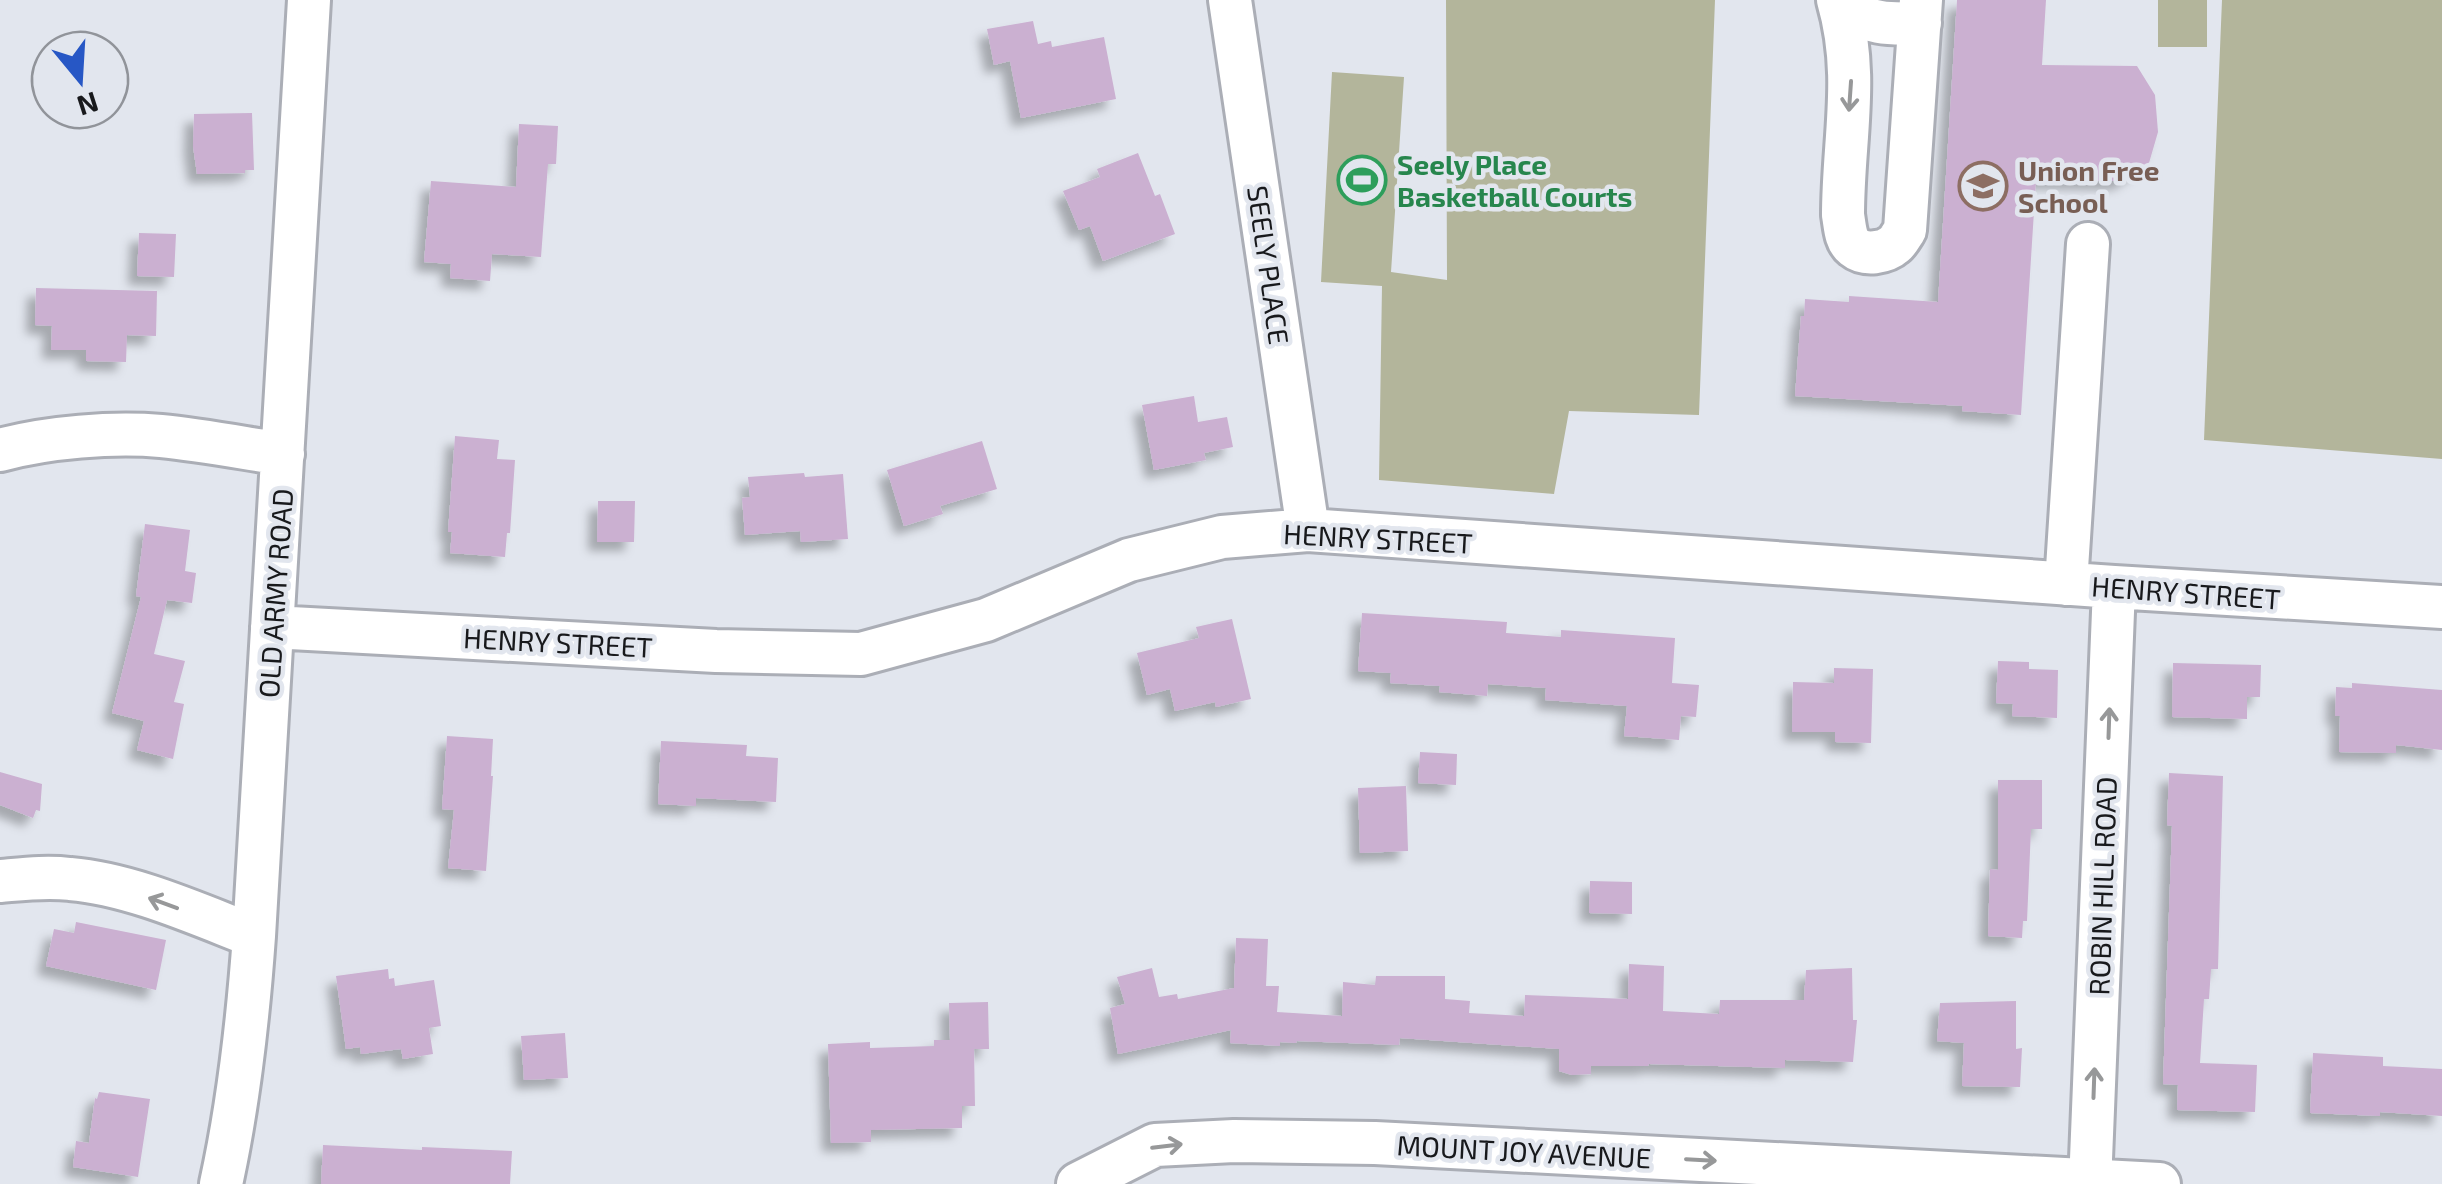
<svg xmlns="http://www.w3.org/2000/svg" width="2442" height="1184" viewBox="0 0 2442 1184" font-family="'Exo 2',sans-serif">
  <defs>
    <filter id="shadow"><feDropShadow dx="-9" dy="9" stdDeviation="5" flood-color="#0004"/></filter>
  </defs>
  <rect width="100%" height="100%" fill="#e2e6ee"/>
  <path fill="#b3b59b" d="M1446 0H1715L1699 415 1569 411 1554 494 1379 480 1382 286 1321 282 1332 72 1404 77 1391 272 1447 280Z
    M2158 0H2207V47H2158Z
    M2222 0H2442V459L2204 440Z"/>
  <path fill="#cbb0d1" filter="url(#shadow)" d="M1957 0H2046L2042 65 2137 66 2155 95 2158 132 2149 163 2122 181 2036 180 2021 415 1962 411 1963 406 1795 396 1801 316H1804L1805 299 1849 302V296L1938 302Z
    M1033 21 1038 44 1051 41 1052 47 1104 37 1116 99 1021 118 1010 61 994 65 987 29Z
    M252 113 254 170H245V173L197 174 193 146 194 114Z
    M519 124 558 126 556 164H548L541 257 492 254 490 281 450 278 451 264 424 262 431 181 516 187Z
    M1138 153 1155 196 1160 194 1175 234 1103 261 1090 226 1079 230 1063 191 1100 177 1097 169Z
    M139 233 176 234 174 277 137 276Z
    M36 288 157 291 156 336 127 335 126 362 86 361V350H51L52 326 35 325Z
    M1194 396 1198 422 1227 417 1233 447 1204 453 1206 460 1154 470 1142 405Z
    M455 436 499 440 497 459 515 460 510 533H507L505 557 450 553 452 532H448Z
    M982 441 997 489 940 506 943 514 904 526 887 470Z
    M804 473 805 477 843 474 848 539 801 542 800 531 745 535 742 498 750 497 748 477Z
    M598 501H635L634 542H597Z
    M145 524 190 530 185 571 196 573 192 603 167 600 154 654 185 661 174 702 184 704 173 759 137 750 144 721 112 713 141 597 136 596Z
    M1362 613 1507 622 1506 633 1561 637V630L1675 638 1672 683 1699 685 1696 717 1681 716 1679 740 1624 736 1627 706 1545 700 1546 688 1488 684 1487 696 1439 692 1440 686 1390 683 1391 673 1358 671Z
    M1232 619 1251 699 1216 707 1215 702 1175 711 1170 689 1147 695 1137 653 1199 638 1196 627Z
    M1998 661 2029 662V669L2058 670 2057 718 2012 716 2013 704 1996 703Z
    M2173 663 2261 665 2260 697H2247V719L2172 717Z
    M1834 668 1873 669 1871 743 1835 742V732H1792L1793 682 1834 683Z
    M2352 683 2442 690V750L2396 745V753L2339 752 2340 716H2335L2336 687 2352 688Z
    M447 736 493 739 491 776H493L486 871 448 868 454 810 442 809Z
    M661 741 747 745 746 756 778 758 776 802 696 798V806L658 804Z
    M1420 752 1457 754 1456 785 1418 783Z
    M0 772 42 784 40 811 36 810 33 818 0 805Z
    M2169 773 2223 776 2218 969H2211L2209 999H2204L2200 1063 2257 1065 2255 1112 2177 1110 2178 1085 2163 1084 2172 826 2167 825Z
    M1998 780H2042V829H2031L2027 921H2023L2022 938 1988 936 1990 869 1998 870Z
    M1406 786 1408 851 1360 853 1358 788Z
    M1590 881 1632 882V914L1589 913Z
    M76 922 166 940 156 990 46 966 54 929 74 933Z
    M1236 938 1268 939 1266 986H1279L1277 1012 1342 1016 1343 982 1375 985 1376 976H1445V999L1470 1001 1469 1013 1524 1016 1525 995 1628 999 1629 964 1664 966 1663 1011 1719 1014 1720 1000H1804L1806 970 1852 968 1853 1020H1857L1853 1062 1785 1060V1068L1649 1064 1648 1066H1591V1074L1572 1075 1559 1071V1049L1400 1038 1399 1045 1297 1041 1296 1043 1280 1042V1046L1230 1043 1231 1030 1118 1054 1110 1008 1125 1004 1117 977 1152 968 1159 997 1177 994 1178 999 1234 988Z
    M388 969 389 979 394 978 395 986 434 980 441 1026 429 1028 433 1054 403 1059 401 1049 361 1054 360 1047 346 1049 336 976Z
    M2016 1001V1049L2022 1048 2020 1087 1962 1086 1964 1043 1937 1041 1940 1003Z
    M988 1002 989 1049H974L975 1106H962V1128L871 1130V1142L831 1143 828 1044 870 1042V1048L934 1046V1040H950L949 1003Z
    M565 1033 568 1078 524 1080 521 1036Z
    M2313 1053 2383 1057V1066L2442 1069V1116L2380 1112V1116L2310 1113Z
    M99 1092 150 1099 138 1177 73 1167 76 1141 89 1143 95 1098 97 1099Z
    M323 1145 422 1150V1147L512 1151 510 1184H321Z"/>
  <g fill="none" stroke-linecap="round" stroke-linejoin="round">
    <g stroke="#abaeb6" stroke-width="48">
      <path id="minor" d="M1230 0 1308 530
        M1838 0C1860 76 1843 139 1843 215 1845 226 1845 240 1854 247 1865 256 1885 253 1895 244 1898 242 1903 233 1905 230L1921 0
        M1840 7C1870 23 1886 25 1920 23
        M0 450C48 437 112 432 161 436 202 440 243 448 283 454
        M2066 584 2088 244
        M272 627 716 651 861 654 986 620 1129 560 1222 537 1308 530 2114 587 2442 607
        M0 881C23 879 46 876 70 879 131 884 197 914 254 936
        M221 1184C239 1102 248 1020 254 936L309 0
        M1078 1184 1155 1145 1234 1141 1375 1143 2159 1184
        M2090 1184 2114 587"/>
    </g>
    <use href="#minor" stroke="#fff" stroke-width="42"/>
  </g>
  <defs><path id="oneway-shaft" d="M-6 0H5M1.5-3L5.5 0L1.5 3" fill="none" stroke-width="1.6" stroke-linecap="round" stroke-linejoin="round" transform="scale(2.5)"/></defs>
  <g stroke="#979899">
    <use href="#oneway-shaft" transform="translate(1850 96) rotate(94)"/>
    <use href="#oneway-shaft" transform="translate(2109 723) rotate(-88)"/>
    <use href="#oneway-shaft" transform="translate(163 903) rotate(-160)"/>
    <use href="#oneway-shaft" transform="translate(2094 1083) rotate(-88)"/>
    <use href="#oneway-shaft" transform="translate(1167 1146) rotate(-7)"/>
    <use href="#oneway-shaft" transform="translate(1701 1160) rotate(3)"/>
  </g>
  <defs>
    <g id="stadium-ring" transform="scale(2.5)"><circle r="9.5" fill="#e2e6ee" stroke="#2e9e5b" stroke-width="1.5"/><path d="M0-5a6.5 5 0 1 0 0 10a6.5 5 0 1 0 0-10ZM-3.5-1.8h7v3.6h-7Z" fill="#2e9e5b"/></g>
    <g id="school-ring" transform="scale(2.5)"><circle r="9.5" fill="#e2e6ee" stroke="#8d6e63" stroke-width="1.5"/><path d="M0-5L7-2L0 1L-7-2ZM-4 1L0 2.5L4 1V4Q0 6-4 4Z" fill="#8d6e63"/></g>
  </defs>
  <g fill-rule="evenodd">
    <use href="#stadium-ring" x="1362" y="180"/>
    <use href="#school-ring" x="1983" y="186"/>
  </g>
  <g text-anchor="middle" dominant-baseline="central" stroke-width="9" stroke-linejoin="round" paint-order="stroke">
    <g font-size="28" font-weight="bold" fill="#27864d" stroke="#e2e6ee" text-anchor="start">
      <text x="1397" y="164">Seely Place<tspan x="1397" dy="32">Basketball Courts</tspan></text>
    </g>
    <g font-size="28" font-weight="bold" fill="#785e54" stroke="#e2e6ee" text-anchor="start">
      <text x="2018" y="170">Union Free<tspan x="2018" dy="32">School</tspan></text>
    </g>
    <g font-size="28" fill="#18191c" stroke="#e2e6ee">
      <text transform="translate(1269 265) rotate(82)">SEELY PLACE</text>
      <text transform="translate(1378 538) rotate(3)">HENRY STREET</text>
      <text transform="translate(2186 592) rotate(4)">HENRY STREET</text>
      <text transform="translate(275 593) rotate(-86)">OLD ARMY ROAD</text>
      <text transform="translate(558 642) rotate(3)">HENRY STREET</text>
      <text transform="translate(2102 886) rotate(-88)">ROBIN HILL ROAD</text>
      <text transform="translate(1524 1151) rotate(3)">MOUNT JOY AVENUE</text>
    </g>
  </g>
  <g transform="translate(80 80) rotate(162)"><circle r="48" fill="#e2e6ee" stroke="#91949a" stroke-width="2.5"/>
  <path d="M0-8L18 38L0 25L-18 38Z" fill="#2757c5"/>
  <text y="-15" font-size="28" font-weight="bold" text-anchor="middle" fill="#18191c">N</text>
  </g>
</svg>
